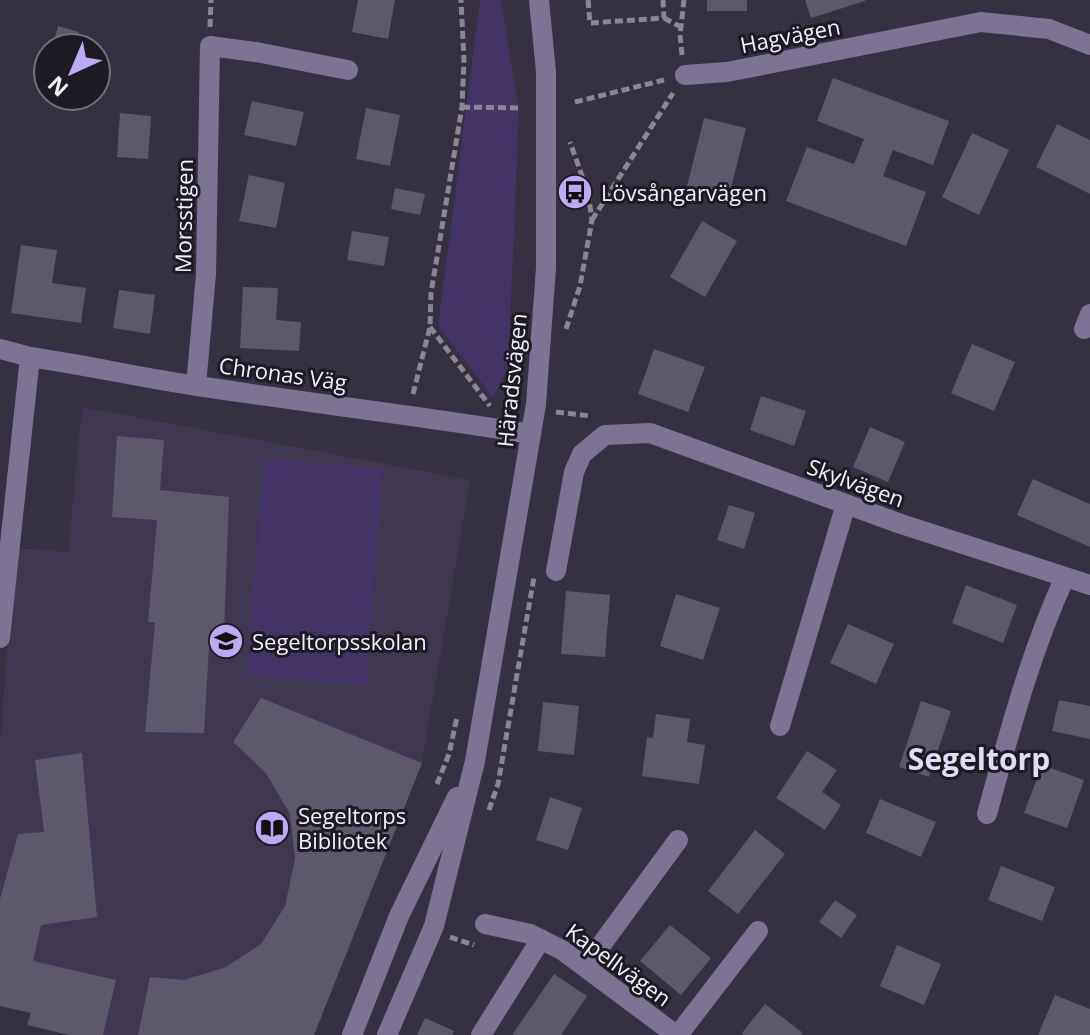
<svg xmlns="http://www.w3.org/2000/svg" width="1090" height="1035" viewBox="0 0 1090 1035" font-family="'Open Sans',sans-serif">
  <rect width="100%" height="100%" fill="#353042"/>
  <path fill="#3f3850" d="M82 407 470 480 422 763 314 1035H69L27 1025 30 1013 0 1006V743L15 549H32L68 552Z"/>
  <path fill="#443365" d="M480 0H501L519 111 508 370 493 398 438 326Z
    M263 459 383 468 367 686 246 676Z"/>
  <path fill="#5d586b" d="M358 0H395L388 39 352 32Z
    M707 0H747V11H707Z
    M805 0H865V1L811 18Z
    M58 26 79 32 78 35 91 39 89 48H52Z
    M833 78 949 121 933 165 893 150 883 176 926 192 906 246 786 201 807 147 854 164 864 139 817 121Z
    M252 101 304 112 296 146 244 135Z
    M366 108 400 115 390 166 356 159Z
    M120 113 151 116 148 159 117 157Z
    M704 118 746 128 729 196 687 186Z
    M1057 124 1090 140V194L1036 167Z
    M972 133 1009 150 979 215 942 197Z
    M249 175 285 183 276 228 239 221Z
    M395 188 425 194 420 215 391 209Z
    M702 221 737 241 705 297 670 277Z
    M352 231 389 237 384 266 347 260Z
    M21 245 57 250 52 283 86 288 81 323 11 313Z
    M243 287 278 288 276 320 301 322 299 351 240 348Z
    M119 290 155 295 150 334 113 328Z
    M972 344 1015 362 994 411 951 393Z
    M654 349 705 367 688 412 638 394Z
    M761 396 806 411 794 446 750 430Z
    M870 427 905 442 888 482 853 467Z
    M117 436 164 440 160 490 229 497 224 631 210 630 204 733 145 732 155 622H148L157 520 112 517Z
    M1033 479 1090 504V547L1017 515Z
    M729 505 755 513 744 549 717 540Z
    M966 585 1017 605 1003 643 952 623Z
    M566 591 610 595 605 657 561 654Z
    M676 594 720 608 703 660 660 646Z
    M848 624 894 644 876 684 830 663Z
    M261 698 422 763 314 1035H138L150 977 184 980 226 967 261 944 285 906 295 859 290 814 266 773 233 742Z
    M1059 700 1090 706V739L1052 731Z
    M921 701 951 711 929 777 899 767Z
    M543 702 579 706 574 755 538 751Z
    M656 714 690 719 687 742 705 745 699 784 642 776 647 737 653 738Z
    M807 751 837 770 822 792 841 805 825 830 776 798Z
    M82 753 97 917 41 925 33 961 116 980 103 1035H69L27 1025 31 1013 0 1006V899L18 834 44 832 35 760Z
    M1042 765 1084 780 1067 828 1024 813Z
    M550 797 582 808 568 850 536 840Z
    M880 799 936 822 921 857 866 833Z
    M755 830 785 854 738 914 708 891Z
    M1001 866 1055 887 1042 921 988 900Z
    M835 900 857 915 841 938 819 922Z
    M670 925 711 958 681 995 640 961Z
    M897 945 941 964 924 1005 880 986Z
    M554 974 587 996 561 1035H512Z
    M1055 995 1090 1009V1035H1038Z
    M765 1004 803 1033 801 1035H745L742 1033Z
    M425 1018 454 1031 452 1035H417Z"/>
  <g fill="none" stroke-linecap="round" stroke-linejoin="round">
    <path stroke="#8b8696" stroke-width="5" stroke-dasharray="8 4" stroke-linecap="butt" d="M588 0 590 23 664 18 663 0
      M664 18 681 27
      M210 27 211 0
      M682 55 680 35 684 0
      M575 102 664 80
      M462 107 521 108
      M592 220 673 93
      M430 327 490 406
      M566 329 580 286 592 220 588 193 570 142
      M413 394 430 327 431 293 462 107 464 60 461 0
      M556 412 591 416
      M437 784 449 754 457 717
      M489 810 498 784 534 577
      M450 937 474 945"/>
    <path stroke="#7d7395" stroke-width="20" d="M685 75 727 72 981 22 1049 29 1090 45
      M1084 329 1090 314
      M0 349 30 357
      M196 386 206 274 210 46 256 52 348 70
      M556 571 574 472 582 454 605 435 650 433 901 524 1090 585
      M0 638 30 357C86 365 142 378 198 386 309 403 421 416 531 434
      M780 726 846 504
      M987 814C1009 734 1030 653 1065 577
      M485 924 530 934 562 950 676 1035
      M585 967 678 840
      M352 1035 399 916 457 797
      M387 1035 434 926 475 761 531 434 536 404 546 268V72L539 0
      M481 1035 541 939
      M678 1035 758 931"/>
  </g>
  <defs>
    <g id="bus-disc" transform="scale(1.8)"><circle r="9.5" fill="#bea9f4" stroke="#1c1a22"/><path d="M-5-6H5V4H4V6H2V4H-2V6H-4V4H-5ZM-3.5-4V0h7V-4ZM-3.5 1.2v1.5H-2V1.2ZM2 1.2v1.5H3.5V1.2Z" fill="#111"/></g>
    <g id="school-disc" transform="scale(1.8)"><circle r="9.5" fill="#bea9f4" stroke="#1c1a22"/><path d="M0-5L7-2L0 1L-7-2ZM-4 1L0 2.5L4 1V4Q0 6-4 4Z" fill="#111"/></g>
    <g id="library-disc" transform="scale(1.8)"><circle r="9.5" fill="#bea9f4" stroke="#1c1a22"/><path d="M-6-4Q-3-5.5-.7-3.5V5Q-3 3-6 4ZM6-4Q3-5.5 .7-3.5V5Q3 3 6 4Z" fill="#111"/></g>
  </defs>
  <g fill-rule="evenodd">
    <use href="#bus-disc" x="575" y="192"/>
    <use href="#school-disc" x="226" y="641"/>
    <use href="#library-disc" x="272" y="828"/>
  </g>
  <g text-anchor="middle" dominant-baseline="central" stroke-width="6" stroke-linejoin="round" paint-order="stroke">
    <g font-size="22" fill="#f3f0fc" stroke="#1c1a22">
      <text transform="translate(790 35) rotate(-11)">Hagvägen</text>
      <text transform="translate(183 216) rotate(-89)">Morsstigen</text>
      <text transform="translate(283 373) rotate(8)">Chronas Väg</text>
      <text transform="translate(511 380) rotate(-84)">Häradsvägen</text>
      <text transform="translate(856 482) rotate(20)">Skylvägen</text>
      <text transform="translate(619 964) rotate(36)">Kapellvägen</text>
    </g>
    <g font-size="22" fill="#f3f0fc" stroke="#1c1a22" text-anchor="start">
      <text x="601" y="192">Lövsångarvägen</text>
      <text x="252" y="641">Segeltorpsskolan</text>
      <text x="298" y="815">Segeltorps<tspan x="298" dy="25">Bibliotek</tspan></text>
    </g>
    <g font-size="30" font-weight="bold" fill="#e3dcf9" stroke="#1c1a22">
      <text x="979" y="758">Segeltorp</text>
    </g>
  </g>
  <g transform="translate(72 72) rotate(224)"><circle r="38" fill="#1c1a22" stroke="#727079" stroke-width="2"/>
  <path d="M0-6L14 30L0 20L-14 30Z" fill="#bea9f4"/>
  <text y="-12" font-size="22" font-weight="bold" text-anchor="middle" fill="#f3f0fc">N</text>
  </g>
</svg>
